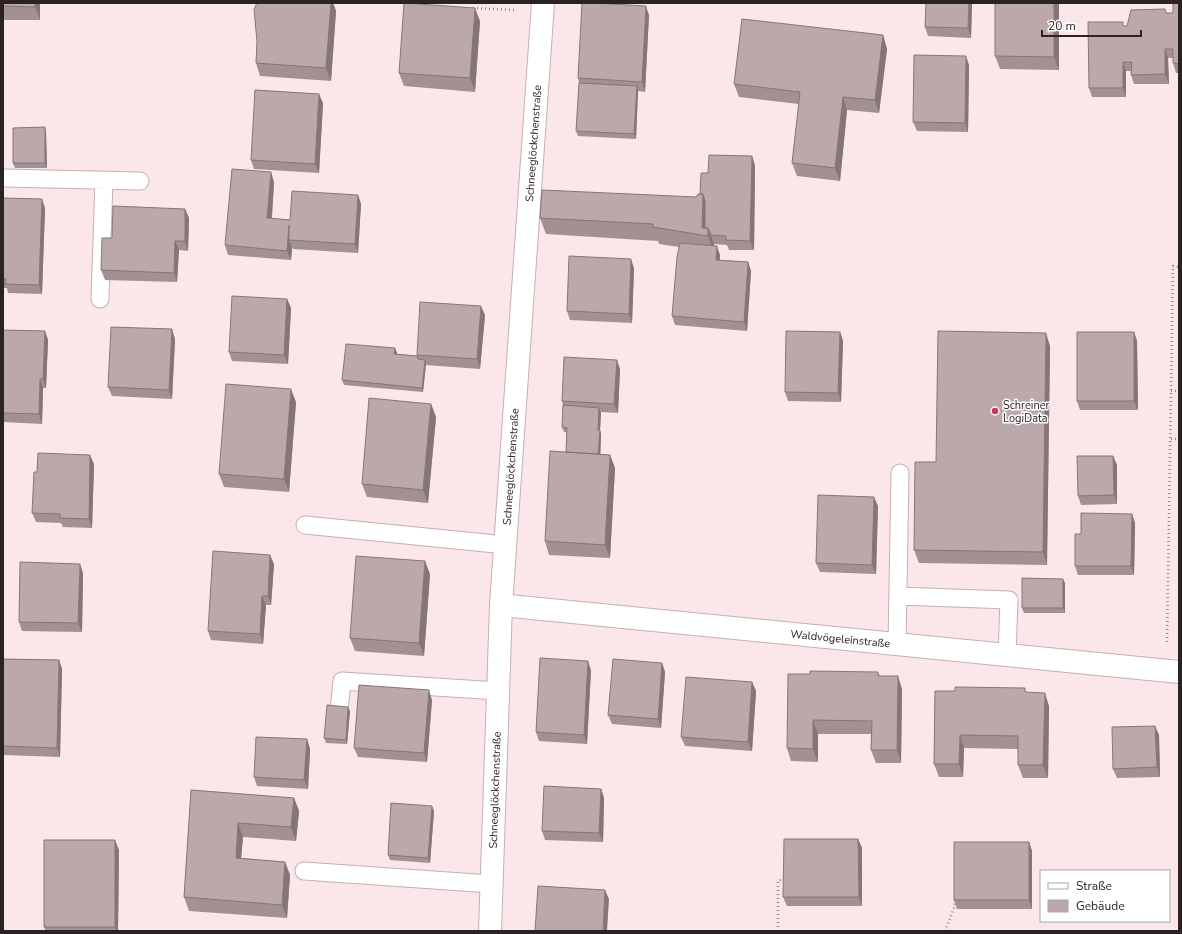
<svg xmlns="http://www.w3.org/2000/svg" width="1182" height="934" viewBox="0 0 1182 934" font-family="'Nunito Sans',sans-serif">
  <rect width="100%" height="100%" fill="#fbe6e9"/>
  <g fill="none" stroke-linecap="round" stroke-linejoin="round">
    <g stroke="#c4b0b3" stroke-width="19">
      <path id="service" d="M3 178 140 181
        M100 299 104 180
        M305 525 506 545
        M898 596 1009 600 1007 655
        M897 645 900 473
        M339 711 342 681 498 691
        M304 871 491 884"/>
    </g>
    <g stroke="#c4b0b3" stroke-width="24">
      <g id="minor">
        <path id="s1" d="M501 605 1179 672"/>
        <path id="s2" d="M490 931 501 605 543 3"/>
      </g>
    </g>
    <path stroke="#968789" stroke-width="2.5" stroke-dasharray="1 3" stroke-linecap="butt" d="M473 8 514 10
      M1171 391H1179
      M1171 439H1179
      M1167 642 1173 266 1179 267
      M778 931V881L786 878
      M945 931 954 908 955 899"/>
    <use href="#service" stroke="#fff" stroke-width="17"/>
    <use href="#minor" stroke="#fff" stroke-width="22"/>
  </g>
  <path fill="#a29093" d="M3 3H40V20H3Z
    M257 3H333L336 11 331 81 260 76 256 63 257 42Z
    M926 3H972L971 38 928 36 925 27Z
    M1059 3V70L1000 69 995 56Z
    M1179 3V73H1176L1173 63V58H1168L1169 84H1134L1131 75V71H1126V97H1092L1089 88 1124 26H1127L1165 9 1166 13H1173Z
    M649 15 645 92 638 91 636 139 578 136 576 131 579 83 578 78Z
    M480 21 475 92 404 86 399 73Z
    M883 35 887 49 879 113 847 110 840 181 797 176 792 163 799 104 739 97 734 84Z
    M969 65 968 132 917 131 913 122Z
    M323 103 319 173 254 169 251 160Z
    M46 132 47 168H15L13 163Z
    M752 156 755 166 754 250H729L727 245 714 244V245L720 255V260L748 262 751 271 747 331 675 325 672 316 679 247 659 244 658 241 546 234 540 218 696 197 700 194 708 173Z
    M274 182 272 218 290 220 358 195 361 204 358 253 293 249 292 247 291 260 228 255 225 245Z
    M3 198 45 208 42 294 8 293 7 288H3Z
    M185 209 189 218 188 251 179 250 177 282 105 280 101 270 112 238Z
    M634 268 632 323 570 320 567 311Z
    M287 299 291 308 288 364 232 361 229 352Z
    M485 315 480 369 426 365 423 392 344 385 342 380 395 348 397 354 417 356V355Z
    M3 330 45 331 48 340 46 388H43L42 424 3 422Z
    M840 332 843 341 841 402 788 401 785 392Z
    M1134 332 1137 341 1138 410H1080L1077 401Z
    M175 339 172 399 112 396 108 387Z
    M1050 346 1047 565 919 563 914 550 936 462Z
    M620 369 618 413 601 412 600 430 601 435 600 454 610 455 615 468 610 558 549 555 545 541 566 452 567 432H564L562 427 563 405 562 401Z
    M296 402 289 492 224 487 219 474Z
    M431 404 436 417 428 503 367 497 362 484Z
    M1113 456 1117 465V504L1081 505 1078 496Z
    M94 464 92 528 63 527 61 523 36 522 32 513 37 472Z
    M878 506 876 574 820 572 816 563Z
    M1132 514 1135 523 1134 575H1078L1075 566 1081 534Z
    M274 564 271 605H266L263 644 211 640 208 631Z
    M83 573 82 632 22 631 19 622Z
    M430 574 424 656 355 651 350 638Z
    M1065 583V613H1024L1022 608Z
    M3 659 59 660 62 669 60 757 3 755Z
    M662 663 665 672 661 728 612 724 608 715Z
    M591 670 587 744 539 741 536 732Z
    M878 672 880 676 902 689 901 763H876L871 750V734H818V762L791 761 787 748 810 674Z
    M752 682 756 691 752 751 685 746 681 737Z
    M935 691 1026 692 1049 706 1048 778H1023L1018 765V749L964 748 963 777H939L934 764Z
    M432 700 427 762 358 757 354 748Z
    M350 711 347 744 326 743 324 738Z
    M1155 726 1159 735 1160 777 1117 778 1113 769Z
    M307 739 310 749 308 789 257 786 254 777Z
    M601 789 604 798 603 842 545 840 542 831Z
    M191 790 294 798 299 811 296 841 243 837 241 858 285 862 290 875 287 918 189 911 184 897Z
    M434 811 430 863 390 860 388 855Z
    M858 839 862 848V906H787L783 897Z
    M1029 842 1032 851V909H957L954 900Z
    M119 850 118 931H46L44 927Z"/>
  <path fill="#847678" d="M35 3H40V20L35 7Z
    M331 3H333L336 11 331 81 326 68Z
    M969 3H972L971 38 968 28Z
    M1054 3H1059V70L1054 57Z
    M646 6 649 15 645 92 642 82Z
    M475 8 480 21 475 92 470 78Z
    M883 35 887 49 879 113 875 100Z
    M1165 49 1168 58 1169 84 1165 74Z
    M966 56 969 65 968 132 965 123Z
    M1123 62 1126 71V97L1123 88Z
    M637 86 638 91 636 139 634 134Z
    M319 94 323 103 319 173 315 164Z
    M843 97 847 110 840 181 835 168Z
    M45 127 46 132 47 168 45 163Z
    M752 156 755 166 754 250 750 241Z
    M271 172 274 182 271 227 267 218Z
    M703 194 709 210 708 229 714 244V252L708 235 702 228Z
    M358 195 361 204 358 253 355 244Z
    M42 199 45 208 42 294 39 285Z
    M185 209 189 218 188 251 185 241Z
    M289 225V240L292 247 291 260 287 251Z
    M175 241 179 250 177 282 174 273Z
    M717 246 720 255 719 269 716 260Z
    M631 259 634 268 632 323 629 314Z
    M748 262 751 271 747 331 744 322Z
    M287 299 291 308 288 364 284 355Z
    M481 306 485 315 480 369 477 359Z
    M172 329 175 339 172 399 169 390Z
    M45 331 48 340 46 388 43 379Z
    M840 332 843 341 841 402 838 393Z
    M1134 332 1137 341 1138 410 1134 401Z
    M1046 333 1050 346 1047 565 1043 552Z
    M395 348 397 353 396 359 394 354Z
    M425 360 426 364 423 392 422 388Z
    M617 360 620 369 618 413 614 404Z
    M40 379 43 388 42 424 39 414Z
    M291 389 296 402 289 492 284 479Z
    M431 404 436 417 428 503 423 490Z
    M599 408 601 413 600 430 601 435 600 467 598 462V430Z
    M90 455 94 464 92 528 89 519Z
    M610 455 615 468 610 558 605 545Z
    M1113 456 1117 465V504L1114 495Z
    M874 497 878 506 876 574 872 565Z
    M1132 514 1135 523 1134 575 1131 566Z
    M270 555 274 564 271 605 268 596Z
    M425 561 430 574 424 656 419 643Z
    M80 564 83 573 82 632 78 623Z
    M1063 579 1065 583V613L1063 608Z
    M262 596 266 605 263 644 260 634Z
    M59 660 62 669 60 757 57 748Z
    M588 661 591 670 587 744 584 735Z
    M662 663 665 672 661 728 658 719Z
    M898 676 902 689 901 763 897 750Z
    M752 682 756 691 752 751 748 742Z
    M429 690 432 700 427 762 424 753Z
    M1045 693 1049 706 1048 778 1043 765Z
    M348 707 350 711 347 744 346 740Z
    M813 720 818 734V762L813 749Z
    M1155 726 1159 735 1160 777 1157 767Z
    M960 735 964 748 963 777 959 764Z
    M307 739 310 749 308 789 304 780Z
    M601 789 604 798 603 842 599 833Z
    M294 798 299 811 296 841 291 827Z
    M432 806 434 811 430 863 428 858Z
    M238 823 243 837 240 871 236 858Z
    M858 839 862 848V906L859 897Z
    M115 840 119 850 118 931H116L115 927Z
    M1029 842 1032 851V909L1029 900Z
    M285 862 290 875 287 918 282 905Z
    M605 890 609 899 607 931H603Z"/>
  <path fill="#bca8ab" stroke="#847678" d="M3 3H35V7L3 6Z
    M257 3H331L326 68 256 63 257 42 254 9Z
    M404 3 475 8 470 78 399 73Z
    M582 3H596L646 6 642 82 578 78Z
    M926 3H969L968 28 925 27Z
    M995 3H1054V57L995 56Z
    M1173 3H1179V64L1173 63V49H1165V74L1131 75 1132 62H1123V88H1089L1088 22H1123V26H1127L1131 10 1165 9 1166 13H1173Z
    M742 19 883 35 875 100 843 97 835 168 792 163 800 92 734 84Z
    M914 55 966 56 965 123 913 122Z
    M579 83 637 86 634 134 576 131Z
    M255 90 319 94 315 164 251 160Z
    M45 127V163H13V128Z
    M709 155 752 156 750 241 726 240V236L711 235 708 228H705V201L703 194H700L701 173H708Z
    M232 169 271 172 267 218 290 220 292 191 358 195 355 244 289 240V225L287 251 225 245Z
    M542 190 696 197 698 194H703L702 228H708V236L653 227V224L540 218Z
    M3 198 42 199 39 285 5 284 6 279H3Z
    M113 206 185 209V241H175L174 273 101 270 102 238H112Z
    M680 243 717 246 716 260 748 262 744 322 672 316 677 257Z
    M569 256 631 259 629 314 567 311Z
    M232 296 287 299 284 355 229 352Z
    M420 302 481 306 477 359 417 355Z
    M111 327 172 329 169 390 108 387Z
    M3 330 45 331 43 379H40L39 414 3 413Z
    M786 331 840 332 838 393 785 392Z
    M938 331 1046 333 1043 552 914 550 915 462H936Z
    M1077 332H1134V401H1077Z
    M346 344 395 348 394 354 417 356 418 359 425 360 422 388 342 380Z
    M564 357 617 360 614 404 562 401Z
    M226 384 291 389 284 479 219 474Z
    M369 398 431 404 423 490 362 484Z
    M563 405 599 408 598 430H600L598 454 566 452 567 428 562 427Z
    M550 451 610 455 605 545 545 541Z
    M38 453 90 455 89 519 60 518V514L32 513 34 472H37Z
    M1077 456H1113L1114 495 1078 496Z
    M818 495 874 497 872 565 816 563Z
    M1081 513 1132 514 1131 566H1075V534H1081Z
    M213 551 270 555 268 596H262L260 634 208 631Z
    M356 556 425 561 419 643 350 638Z
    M20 562 80 564 78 623 19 622Z
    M1022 578 1063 579V608H1022Z
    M540 658 588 661 584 735 536 732Z
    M3 659 59 660 57 748 3 746Z
    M613 659 662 663 658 719 608 715Z
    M810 671 878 672V676H898L897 750H871L872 721 813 720V749L787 748 788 674H810Z
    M686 677 752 682 748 742 681 737Z
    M359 685 429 690 424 753 354 748Z
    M955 687 1025 688V692L1045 693 1043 765H1018V736L960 735 959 764H934L935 691H955Z
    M327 705 348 707 346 740 324 738Z
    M1155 726 1157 767 1113 769 1112 727Z
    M256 737 307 739 304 780 254 777Z
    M544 786 601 789 599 833 542 831Z
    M191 790 294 798 291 827 238 823 236 858 285 862 282 905 184 897Z
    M391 803 432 806 428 858 388 855Z
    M784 839H858L859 897H783Z
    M44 840H115V927H44Z
    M954 842H1029V900H954Z
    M538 886 605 890 603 931H535Z"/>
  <circle fill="#c63863" stroke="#fff" stroke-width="1.5" cx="995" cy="411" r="4"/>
  <g text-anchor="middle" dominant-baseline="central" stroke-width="3" stroke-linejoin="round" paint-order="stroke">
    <g font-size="11" fill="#2a2223" stroke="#fff">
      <text stroke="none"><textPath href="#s2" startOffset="789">Schneeglöckchenstraße</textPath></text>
      <text stroke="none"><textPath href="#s2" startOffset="465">Schneeglöckchenstraße</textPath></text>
      <text stroke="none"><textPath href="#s1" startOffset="341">Waldvögeleinstraße</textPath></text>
      <text stroke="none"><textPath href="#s2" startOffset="141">Schneeglöckchenstraße</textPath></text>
    </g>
    <g font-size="11" fill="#2a2223" stroke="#fff" text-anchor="start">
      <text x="1003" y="405">Schreiner<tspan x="1003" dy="13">LogiData</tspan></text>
    </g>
  </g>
  <rect width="1182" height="934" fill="none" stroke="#2a2223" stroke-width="8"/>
  <rect x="1040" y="870" width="130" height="52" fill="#ffffff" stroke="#aaa7a7"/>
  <rect x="1048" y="883" width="20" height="6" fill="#ffffff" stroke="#aaa7a7"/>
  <text x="1076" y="890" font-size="12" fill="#2a2223">Straße</text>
  <rect x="1048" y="900" width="20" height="12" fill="#bca8ab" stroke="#aaa7a7"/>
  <text x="1076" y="910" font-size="12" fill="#2a2223">Gebäude</text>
  <path d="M1042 30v6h99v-6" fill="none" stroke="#2a2223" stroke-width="2"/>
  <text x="1048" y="30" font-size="12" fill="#2a2223" stroke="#ffffff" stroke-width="3" paint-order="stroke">20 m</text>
</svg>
